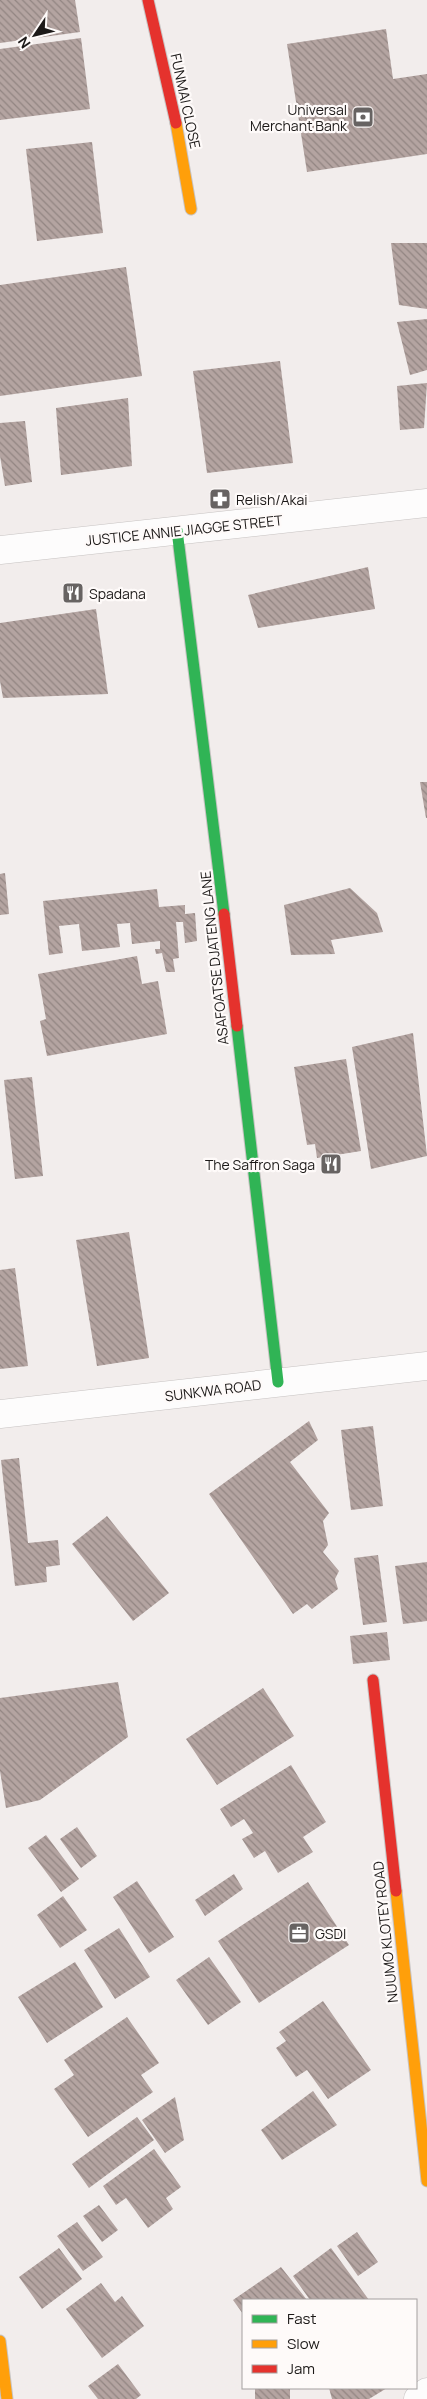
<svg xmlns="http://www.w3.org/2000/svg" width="427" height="2399" font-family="Manrope,sans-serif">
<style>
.building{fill:url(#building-back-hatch)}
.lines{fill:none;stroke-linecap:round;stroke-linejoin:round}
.street-casing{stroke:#c7c3c2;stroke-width:29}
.fast-casing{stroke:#c7c3c2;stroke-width:13}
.slow-casing{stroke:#c7c3c2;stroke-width:13}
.jam-casing{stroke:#c7c3c2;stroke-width:13}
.street{stroke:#fdfcfc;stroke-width:28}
.fast{stroke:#30b455;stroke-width:11}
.slow{stroke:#ff9f0a;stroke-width:11}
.jam{stroke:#e5322d;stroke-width:11}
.labels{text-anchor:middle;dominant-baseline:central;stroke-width:4.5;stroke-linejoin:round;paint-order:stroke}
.street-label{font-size:14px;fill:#1c1918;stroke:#fefaf9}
.poi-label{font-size:14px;fill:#1c1918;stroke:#fefaf9;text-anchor:start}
</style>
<defs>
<pattern id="building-back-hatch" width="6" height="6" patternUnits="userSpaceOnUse" patternTransform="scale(1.25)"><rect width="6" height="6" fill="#b4a4a1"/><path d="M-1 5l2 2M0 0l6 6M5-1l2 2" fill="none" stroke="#928582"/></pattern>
</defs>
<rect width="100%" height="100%" fill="#f2edec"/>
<!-- building -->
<path class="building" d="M0,0h75l5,32 -80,11z
M386,29l7,50 34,-5v80l-120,18 -20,-128z
M81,38l9,71 -90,11v-71z
M92,142l11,91 -66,8 -11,-92z
M391,243h36v66l-28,-4z
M126,267l16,109 -142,20v-111z
M427,319v51l-17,5 -13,-53z
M280,361l13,102 -86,10 -14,-102z
M427,383l-3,45 -24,2 -3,-44z
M128,398l4,68 -71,9 -5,-67z
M25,421l7,61 -27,4 -5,-30v-33z
M368,567l7,42 -117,19 -10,-33z
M96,609l12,85 -105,4 -3,-17v-58z
M420,782h7v36h-1z
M5,873l4,41 -9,1v-41z
M350,888l27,25 6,19 -52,8 4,14 -44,1 -7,-50z
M157,889l2,18 26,-2v9l10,-1 2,28 -12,2 -2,-21h-7l3,36 -6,1 2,13h-9l-4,-19 -6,1 -1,-5h5v-8l-28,3 -2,-21 -13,1 3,23 -38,4 -3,-27 -20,2 4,27 -14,2 -6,-54z
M137,956l5,28 16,-3 9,53 -120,22 -7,-35 6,-2 -8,-45z
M413,1033l14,123 -56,13 -19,-122z
M346,1059l15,92 -44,7 -2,-14 -8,1 -13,-78z
M32,1077l11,99 -28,3 -11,-99z
M129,1232l20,126 -52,8 -21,-126z
M15,1268l13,98 -28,3v-99z
M309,1421l9,19 -28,22 39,51 -6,8 5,24 -5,7 16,19 -4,8 3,10 -26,20 -5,-5 -14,10 -84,-120z
M373,1426l10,80 -32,4 -10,-80z
M19,1458l9,85 30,-3 2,25 -14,2 1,15 -32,4 -14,-126z
M107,1516l62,77 -36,28 -61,-77z
M378,1555l9,67 -24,3 -9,-67z
M427,1562v59l-24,3 -8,-58z
M387,1632l3,28 -37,4 -3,-28z
M118,1682l10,55 -88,63 -34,8 -6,-37v-73z
M263,1688l31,48 -77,49 -31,-46z
M291,1765l35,57 -23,15 10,15 -35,21 -13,-22 -11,7 -12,-19 11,-6 -9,-14 -13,8 -11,-18z
M77,1827l20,29 -16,12 -21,-29z
M46,1835l33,44 -18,13 -33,-44z
M234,1874l9,15 -38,27 -10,-16z
M137,1881l37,56 -25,16 -36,-56z
M308,1882l41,63 -90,58 -41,-62z
M63,1896l24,34 -27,18 -23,-33z
M119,1928l31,49 -35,22 -31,-49z
M209,1957l32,45 -33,23 -32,-45z
M75,1962l28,45 -56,36 -29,-46z
M323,2001l48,69 -43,29 -21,-29 -11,7 -20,-29 10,-7 -7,-9z
M127,2017l32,46 -18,12 12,17 -65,45 -34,-48 20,-14 -10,-15z
M313,2091l24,34 -55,35 -21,-30z
M175,2097l9,43 -19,13 -23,-33z
M137,2117l17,23 -65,48 -17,-24z
M154,2149l27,38 -15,11 7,11 -25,19 -22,-30 -10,7 -13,-19z
M99,2205l19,25 -16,12 -19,-26z
M77,2222l26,35 -20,14 -26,-35z
M357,2232l21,30 -20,14 -21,-30z
M59,2248l23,31 -40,30 -23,-32z
M331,2248l38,52h-59l-17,-24z
M281,2267l26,33h-64v14l-10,-14z
M101,2283l14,19 7,-6 22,30 -42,32 -36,-49z
M118,2364l23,31 -5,4h-38l-10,-13z
M255,2388h35v11h-35z
M329,2388h58l-18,11h-37z"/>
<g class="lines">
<!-- street casing -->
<g class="street-casing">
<path id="street" d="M0,550l427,-47
M0,1414l427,-48
M418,2399l9,-7"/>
</g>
<!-- fast casing -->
<g class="fast-casing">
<path id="fast" d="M177,530l47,384
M237,1026l41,356"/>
</g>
<!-- slow casing -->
<g class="slow-casing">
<path id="slow" d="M176,123l15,86
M396,1891l31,290
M0,2341l7,58"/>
</g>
<!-- jam casing -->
<g class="jam-casing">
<path id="jam" d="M148,0l28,123
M224,914l13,112
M373,1680l23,211"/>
</g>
<!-- street -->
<use href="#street" class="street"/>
<!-- fast -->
<use href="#fast" class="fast"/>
<!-- slow -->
<use href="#slow" class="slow"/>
<!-- jam -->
<use href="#jam" class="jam"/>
</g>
<!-- icons -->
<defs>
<g id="bank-square" transform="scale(1.125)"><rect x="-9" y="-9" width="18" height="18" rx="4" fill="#676362" stroke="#fefaf9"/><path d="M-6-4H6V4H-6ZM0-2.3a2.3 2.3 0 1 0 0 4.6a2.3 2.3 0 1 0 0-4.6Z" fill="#fff"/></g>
<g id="pharmacy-square" transform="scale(1.125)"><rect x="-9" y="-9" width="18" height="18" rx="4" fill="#676362" stroke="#fefaf9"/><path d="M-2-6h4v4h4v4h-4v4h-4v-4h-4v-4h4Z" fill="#fff"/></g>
<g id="restaurant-square" transform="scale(1.125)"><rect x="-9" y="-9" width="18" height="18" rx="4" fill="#676362" stroke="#fefaf9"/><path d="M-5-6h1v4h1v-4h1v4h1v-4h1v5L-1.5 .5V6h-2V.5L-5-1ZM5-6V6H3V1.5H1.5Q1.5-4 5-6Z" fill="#fff"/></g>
<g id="office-square" transform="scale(1.125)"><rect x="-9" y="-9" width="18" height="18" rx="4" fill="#676362" stroke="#fefaf9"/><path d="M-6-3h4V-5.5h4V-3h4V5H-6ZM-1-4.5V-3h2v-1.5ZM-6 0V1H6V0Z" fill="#fff"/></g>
</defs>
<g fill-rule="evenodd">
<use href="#bank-square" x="363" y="117"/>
<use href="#pharmacy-square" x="220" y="499"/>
<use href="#restaurant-square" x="73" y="593"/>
<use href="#restaurant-square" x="331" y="1164"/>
<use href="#office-square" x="299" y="1933"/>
</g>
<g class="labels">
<!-- street labels -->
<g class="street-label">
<text transform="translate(186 101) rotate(78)">FUNMAI CLOSE</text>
<text transform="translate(184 530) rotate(-6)">JUSTICE ANNIE JIAGGE STREET</text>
<text transform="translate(214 958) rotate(-96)">ASAFOATSE DJATENG LANE</text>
<text transform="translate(213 1390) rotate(-7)">SUNKWA ROAD</text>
<text transform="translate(385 1932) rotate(-96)">NUUMO KLOTEY ROAD</text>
</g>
<!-- poi labels -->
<g class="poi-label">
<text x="347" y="109" text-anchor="end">Universal<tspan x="347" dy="16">Merchant Bank</tspan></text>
<text x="236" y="499">Relish/Akai</text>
<text x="89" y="593">Spadana</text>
<text x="315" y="1164" text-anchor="end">The Saffron Saga</text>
<text x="315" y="1933">GSDI</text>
</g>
</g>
<!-- legend -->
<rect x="242" y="2299" width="175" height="90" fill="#fefaf9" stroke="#a4a09f"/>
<rect x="252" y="2315" width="25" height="8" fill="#30b455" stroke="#a4a09f"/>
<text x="287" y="2324" font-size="15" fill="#1c1918">Fast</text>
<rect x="252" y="2340" width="25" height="8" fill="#ff9f0a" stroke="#a4a09f"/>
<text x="287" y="2349" font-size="15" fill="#1c1918">Slow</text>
<rect x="252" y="2365" width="25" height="8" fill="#e5322d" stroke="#a4a09f"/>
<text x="287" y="2374" font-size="15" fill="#1c1918">Jam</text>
<!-- north arrow -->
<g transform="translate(35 35) rotate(235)" stroke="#fefaf9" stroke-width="4" paint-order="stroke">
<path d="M0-4L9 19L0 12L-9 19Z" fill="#1c1918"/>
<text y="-8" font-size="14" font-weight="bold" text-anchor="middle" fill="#1c1918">N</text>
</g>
</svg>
